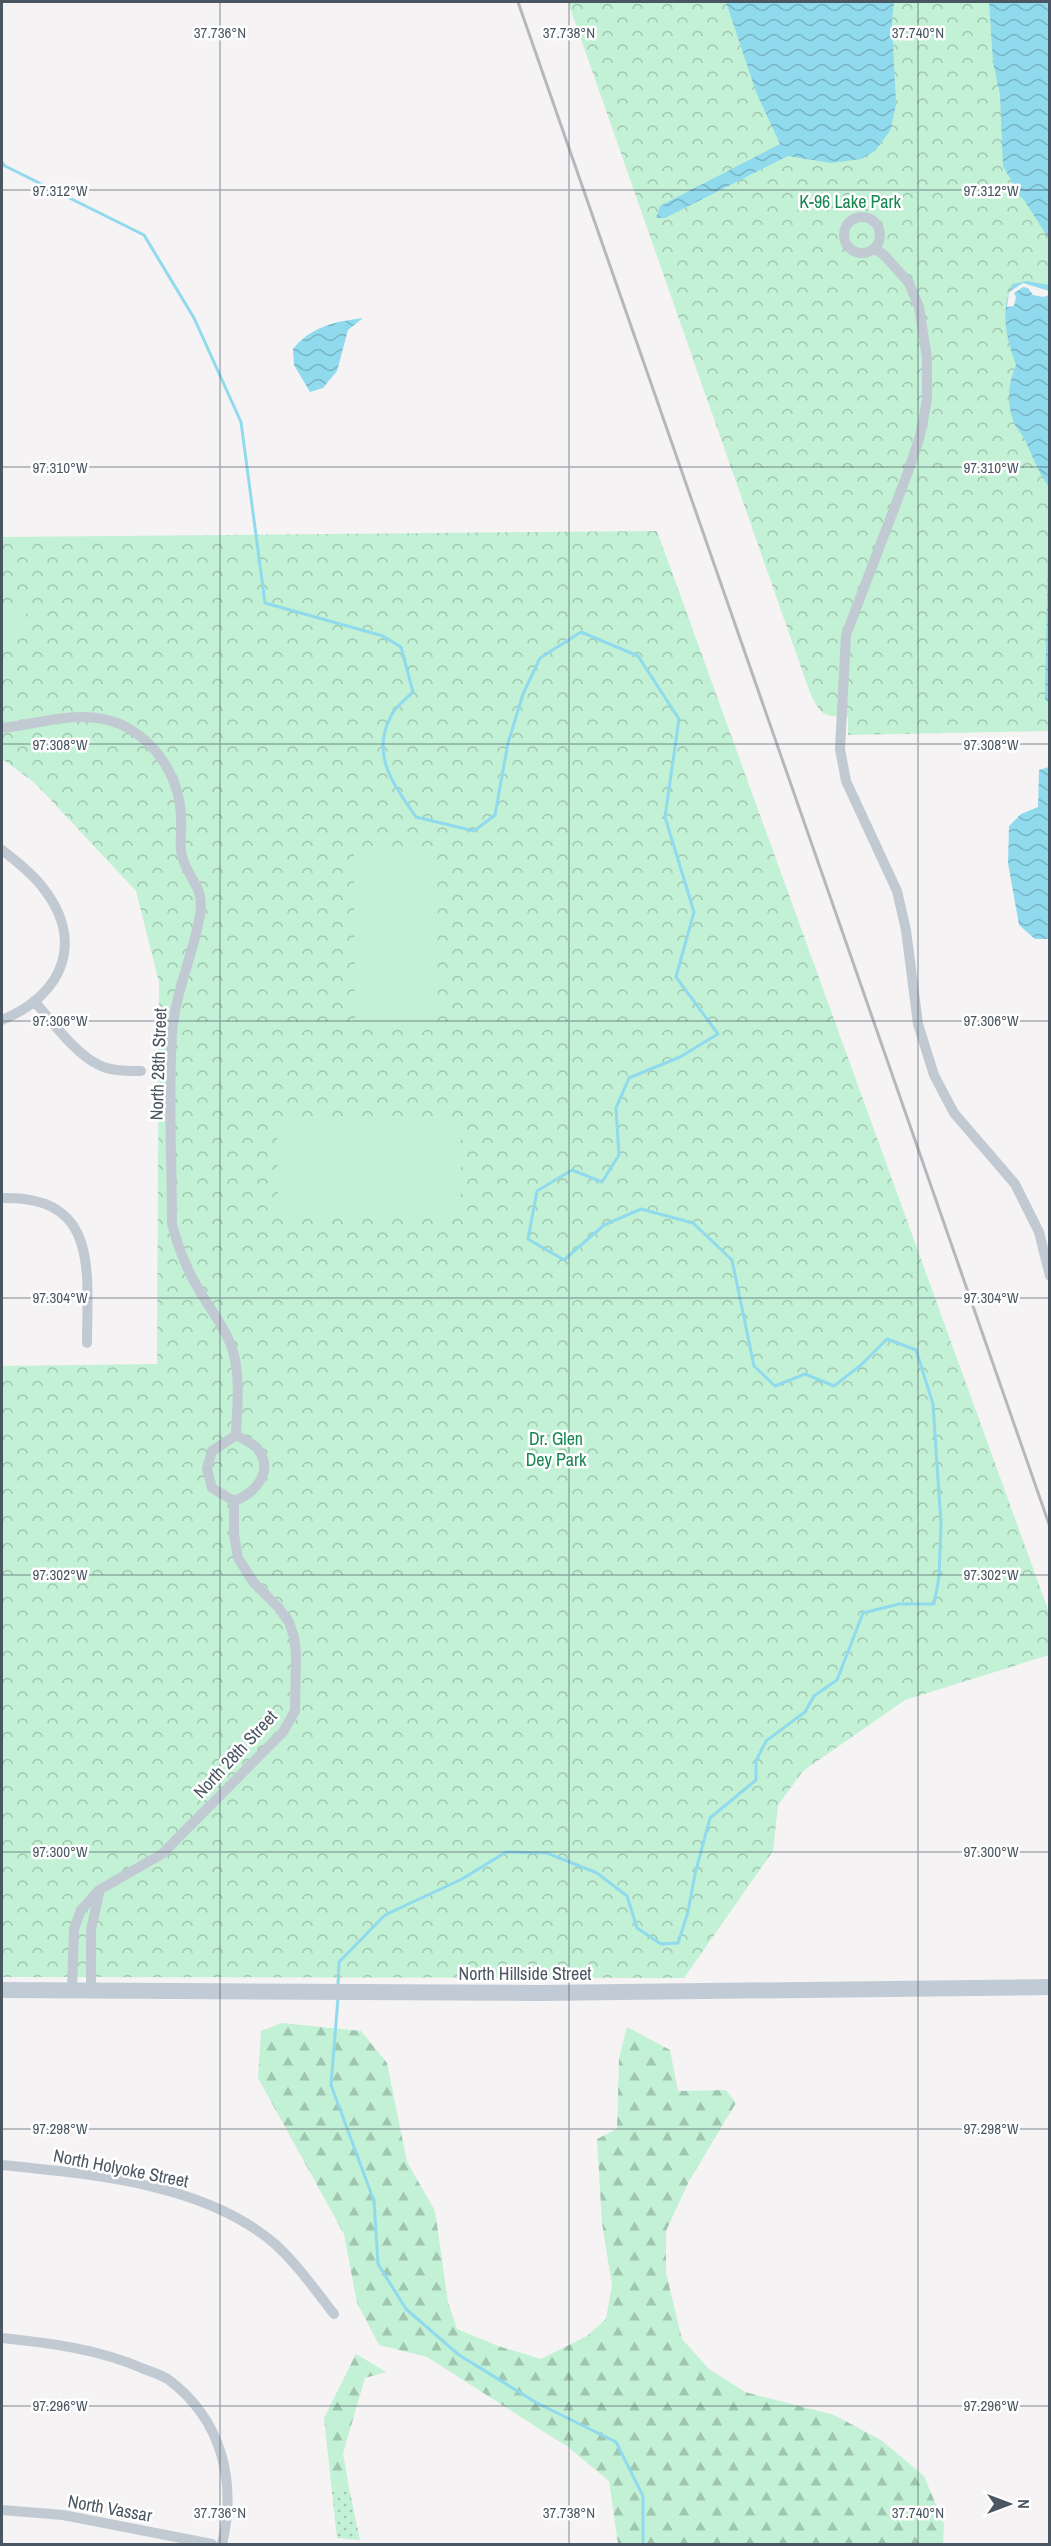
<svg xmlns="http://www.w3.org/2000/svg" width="1051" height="2546" font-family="'Archivo Narrow',sans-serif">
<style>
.grass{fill:url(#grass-dots)}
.forest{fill:url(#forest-firs)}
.park{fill:url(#park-crowns)}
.pitch{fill:#c3f1d5}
.water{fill:url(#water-waves)}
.pier{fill:#f5f3f3}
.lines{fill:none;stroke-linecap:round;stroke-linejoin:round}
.stream{stroke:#90daee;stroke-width:3}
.street{stroke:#c1cad2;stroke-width:10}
.secondary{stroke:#c1cbd6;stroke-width:16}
.rail{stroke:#b5b8bd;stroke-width:3}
.ticks{fill:none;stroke:#4a5661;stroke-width:1.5;stroke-opacity:0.45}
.labels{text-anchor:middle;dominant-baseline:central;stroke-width:5;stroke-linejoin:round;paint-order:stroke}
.park-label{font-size:18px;fill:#17864f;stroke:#fff}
.street-label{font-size:18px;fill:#4a5661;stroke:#fff}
.ticks-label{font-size:15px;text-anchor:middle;fill:#4a5661;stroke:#fff;stroke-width:5;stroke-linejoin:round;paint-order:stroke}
</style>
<defs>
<pattern id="grass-dots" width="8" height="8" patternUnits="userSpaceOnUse" patternTransform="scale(1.5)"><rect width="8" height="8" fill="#c3f1d5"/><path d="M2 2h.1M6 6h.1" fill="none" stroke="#a0c6b0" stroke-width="1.8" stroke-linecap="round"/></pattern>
<pattern id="forest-firs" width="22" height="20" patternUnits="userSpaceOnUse" patternTransform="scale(1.5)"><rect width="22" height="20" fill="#c3f1d5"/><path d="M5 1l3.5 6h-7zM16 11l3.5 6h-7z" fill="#a0c6b0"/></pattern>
<pattern id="park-crowns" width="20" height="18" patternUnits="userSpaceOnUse" patternTransform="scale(1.5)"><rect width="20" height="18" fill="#c3f1d5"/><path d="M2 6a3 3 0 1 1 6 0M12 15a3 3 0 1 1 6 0" fill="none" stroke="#a0c6b0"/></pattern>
<pattern id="water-waves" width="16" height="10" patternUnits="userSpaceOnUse" patternTransform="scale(1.5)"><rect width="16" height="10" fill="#90daee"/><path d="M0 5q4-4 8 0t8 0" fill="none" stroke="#78b4c4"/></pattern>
</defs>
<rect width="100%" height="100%" fill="#f5f3f3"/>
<!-- grass -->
<path class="grass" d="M349,2488l11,52 -23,-2 -5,-46z"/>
<!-- forest -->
<path class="forest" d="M282,2023l79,8 26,32 20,99 28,49 13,91 9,27 41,17 43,13 46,-23 19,-17 6,-34 -10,-62 -5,-84 20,-10 2,-70 8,-32 43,23 8,41 48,-1 10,13 -47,78 -23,50v42l16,66 27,30 36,23 89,23 47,25 43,36 20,48 -1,20h-325l-9,-63 -41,-34 -141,-90 -48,-12 -22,-42 -13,-69 -86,-156 3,-47z
M356,2354l30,18 -21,6 -22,75 6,35 -17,4 -8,-74z"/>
<!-- park -->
<path class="park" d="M568,2h481v729l-201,4v-18c-25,0 -27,-2 -38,-24z
M657,531l393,1084 -1,40 -144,45 -102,71 -25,34 -5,46 -89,127 -682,-1v-611l155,-2 2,-382 -23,-91 -101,-108 -33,-24v-222z"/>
<!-- pitch -->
<path class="pitch" d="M2,609h24v28h-24z
M354,850h83l1,172 -83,1z
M461,1119v92l-183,2 -1,-92z"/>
<!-- water -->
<path class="water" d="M726,2h168l-2,19 4,84 -6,26 -15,20 -14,8 -30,4 -43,-7 -123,62h-9l4,-12 120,-62 -24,-52z
M989,2h60v237l-25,-39 -10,-9 -3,-11 -8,-14 -3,-71 -7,-33z
M1026,281l23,4v202c-11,-15 -16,-30 -24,-47 -3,-7 -10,-12 -12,-20 -7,-18 -4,-39 3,-55 -10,-27 -16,-54 -4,-81z
M363,318l-15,12 -11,41 -14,17 -13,4 -16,-27 -1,-16c19,-23 41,-27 70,-31z
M1049,497l1,206h-1l-4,-4z
M1049,767v172h-14l-16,-14 -11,-62 1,-37 12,-12 17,-7 1,-37z"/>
<!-- pier -->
<path class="pier" d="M1023,283l26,8v4l-6,2 -10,-2 -5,-7 -5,-1 -9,6 2,4 -2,9 -7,1 2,-15z"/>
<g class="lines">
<!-- stream -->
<path class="stream" d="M2,162l3,4 139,69 50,83 47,104 24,181 118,33 18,11 12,45c-7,7 -18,15 -22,24 -21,39 3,69 25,101l58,14 21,-16 13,-72 15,-49 17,-36 41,-26 57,24 41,63 -14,98 29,95 -18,65 42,57 -38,23 -51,21 -13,30 3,47 -17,27 -30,-12 -35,21 -9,48 36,21 40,-35 37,-16 52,14 39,37 22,106 21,20 30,-12 29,12 27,-21 26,-26 29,11 17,54 8,120 -2,53 -5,27h-35l-36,9 -26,67 -23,16 -9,16 -39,29 -10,20v19l-46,38 -15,56 -7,38 -10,31 -17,1 -24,-16 -10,-32 -30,-23 -50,-20 -41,-1 -44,27 -77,36 -46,47 -1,24
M338,1998l-7,87 43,116 4,63 28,45 53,46 78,48 79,39 27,54v48"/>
<!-- street -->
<path class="street" d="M844 235a18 18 0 1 1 36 0a18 18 0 1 1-36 0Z
M875,248l10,8 24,27 10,24 8,51v42l-7,36 -12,36 -62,163 -6,114 6,32 51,110 9,39 12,94 16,51 20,38 61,71 24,48 11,44
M2,728c39,-4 82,-21 120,-3 36,17 59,56 59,95 1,12 -2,24 1,36 6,24 23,30 18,59 -7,40 -25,78 -28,119 -4,63 0,127 0,190 6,23 14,44 26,64 11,20 26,37 34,60 9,27 5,59 4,87
M2,850c13,10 27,21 38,34 46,55 25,110 -38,136
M34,1001c17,19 42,54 65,64 12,6 28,6 42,6
M2,1198c98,-3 85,74 85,145
M236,1435c7,4 16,8 21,13 18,23 -1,45 -23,53l-22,-13 -5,-19 5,-18z
M72,1991l2,-62 7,-19 18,-20 63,-36 121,-122 12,-21 1,-58 -2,-16 -5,-15 -11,-15 -24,-24 -16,-25 -4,-24v-33
M91,1991v-61l8,-37
M2,2165c88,9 203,18 273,79 23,21 40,46 59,70
M2,2338c48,5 97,11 142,31 8,3 18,6 25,11 53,40 68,102 53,164
M2,2510l61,5 149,29"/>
<!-- secondary -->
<path class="secondary" d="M2,1990l537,3 511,-6"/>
<!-- rail -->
<path class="rail" d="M518,2l532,1525"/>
</g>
<!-- ticks -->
<path class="ticks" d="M220,2v2542M569,2v2542M918,2v2542M2,190h1048M2,467h1048M2,744h1048M2,1021h1048M2,1298h1048M2,1575h1048M2,1852h1048M2,2129h1048M2,2406h1048"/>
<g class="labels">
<!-- park labels -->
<g class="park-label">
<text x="850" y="201">K-96 Lake Park</text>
<text x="556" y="1438">Dr. Glen<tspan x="556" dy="21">Dey Park</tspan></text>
</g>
<!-- street labels -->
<g class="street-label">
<text transform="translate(158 1064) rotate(-88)">North 28th Street</text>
<text transform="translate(235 1754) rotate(-47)">North 28th Street</text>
<text x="525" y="1973">North Hillside Street</text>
<text transform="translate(121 2168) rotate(11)">North Holyoke Street</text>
<text transform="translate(110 2508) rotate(10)">North Vassar</text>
</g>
</g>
<g class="ticks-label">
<text x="220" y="38">37.736°N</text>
<text x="569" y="38">37.738°N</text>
<text x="918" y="38">37.740°N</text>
<text x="991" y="196">97.312°W</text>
<text x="60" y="196">97.312°W</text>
<text x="991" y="473">97.310°W</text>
<text x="60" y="473">97.310°W</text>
<text x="60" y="750">97.308°W</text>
<text x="991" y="750">97.308°W</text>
<text x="60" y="1026">97.306°W</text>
<text x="991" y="1026">97.306°W</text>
<text x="991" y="1303">97.304°W</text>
<text x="60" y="1303">97.304°W</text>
<text x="991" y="1580">97.302°W</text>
<text x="60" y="1580">97.302°W</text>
<text x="991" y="1857">97.300°W</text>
<text x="60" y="1857">97.300°W</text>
<text x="60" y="2134">97.298°W</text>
<text x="991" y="2134">97.298°W</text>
<text x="60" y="2411">97.296°W</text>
<text x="991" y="2411">97.296°W</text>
<text x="220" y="2518">37.736°N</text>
<text x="569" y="2518">37.738°N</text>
<text x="918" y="2518">37.740°N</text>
</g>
<!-- border -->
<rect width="1051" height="2546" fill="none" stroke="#4a5661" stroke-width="6"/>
<!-- north arrow -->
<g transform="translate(1009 2504) rotate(90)" stroke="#ffffff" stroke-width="4.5" paint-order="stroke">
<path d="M0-4.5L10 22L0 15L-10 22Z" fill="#4a5661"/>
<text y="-9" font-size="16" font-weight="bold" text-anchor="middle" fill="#4a5661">N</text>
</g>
</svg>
